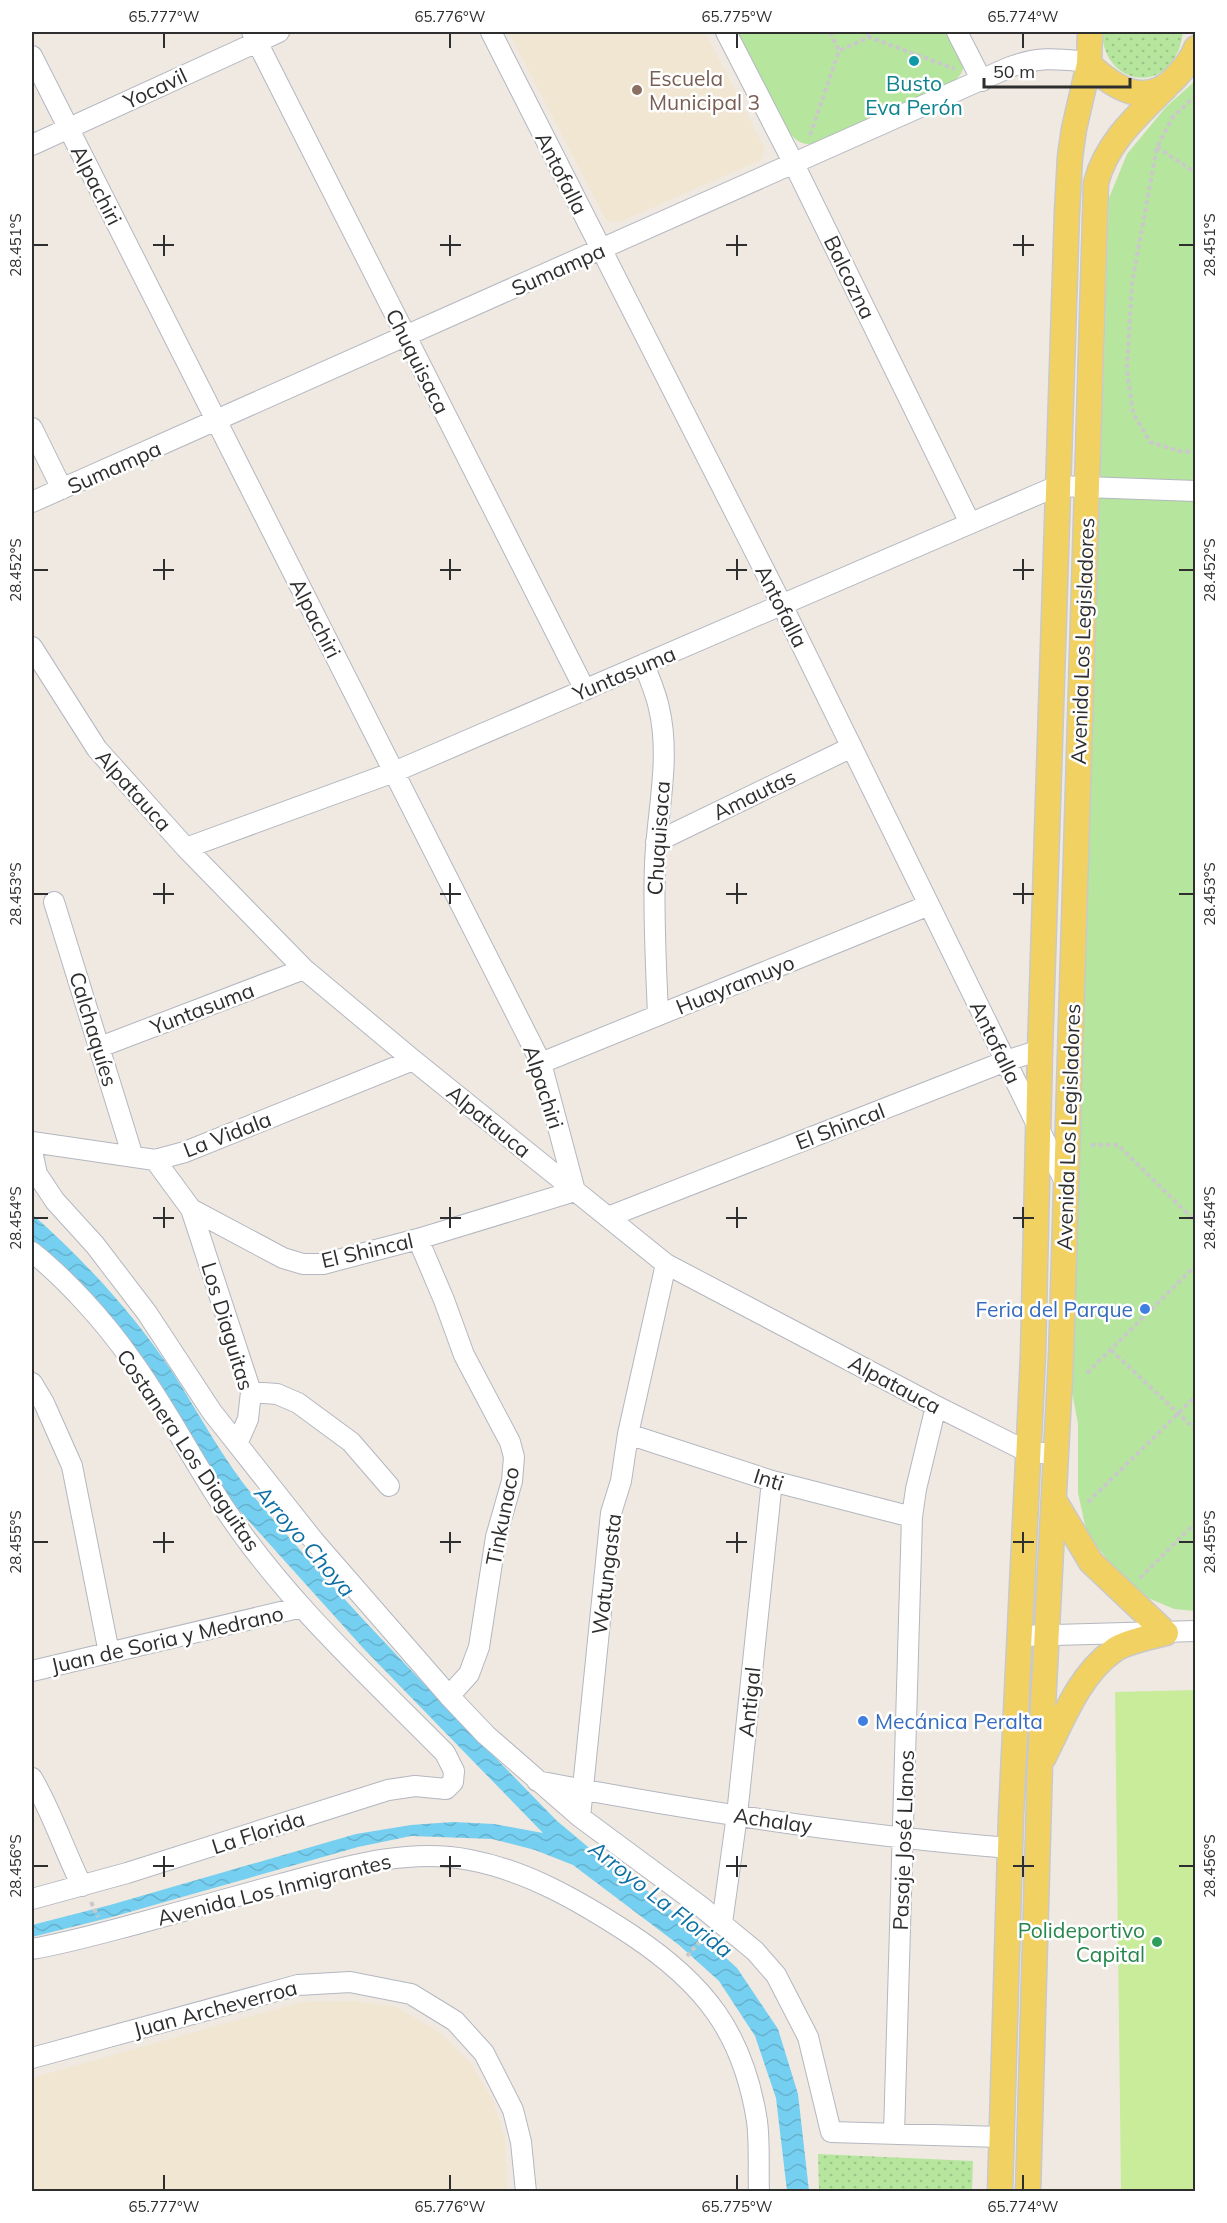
<svg xmlns="http://www.w3.org/2000/svg" width="1227" height="2223" font-family="Mulish,sans-serif">
<style>
.education{fill:#f0e6d1}
.grass{fill:url(#grass-dots)}
.park{fill:#b6e59e}
.pitch{fill:#c9ec9a}
.water{fill:url(#water-waves)}
.lines{fill:none;stroke-linecap:round;stroke-linejoin:round}
.minor-casing{stroke:#b4b7c1;stroke-width:22}
.major-casing{stroke:#c9c9c9;stroke-width:27}
.path{stroke:#c9c9c9;stroke-width:4;stroke-dasharray:4.5 3;stroke-linecap:butt}
.minor{stroke:#fff;stroke-width:20}
.major{stroke:#f2d163;stroke-width:24}
.ticks{fill:none;stroke:#2e2e2e;stroke-width:2}
.culture-dot{fill:#0f9aa8;stroke:#fff;stroke-width:2}
.education-dot{fill:#8d6e63;stroke:#fff;stroke-width:2}
.shop-dot{fill:#3f7fe0;stroke:#fff;stroke-width:2}
.leisure-dot{fill:#2e9e5b;stroke:#fff;stroke-width:2}
.labels{text-anchor:middle;dominant-baseline:central;stroke-width:5;stroke-linejoin:round;paint-order:stroke}
.education-label{font-size:21px;fill:#785e54;stroke:#fff;text-anchor:start}
.culture-label{font-size:21px;fill:#0d838f;stroke:#fff}
.street-label{font-size:21px;fill:#2e2e2e;stroke:#fff}
.shop-label{font-size:21px;fill:#366cbe;stroke:#fff;text-anchor:end}
.leisure-label{font-size:21px;fill:#27864d;stroke:#fff;text-anchor:end}
.water-label{font-size:22px;font-style:italic;fill:#0d6fa3;stroke:#fff}
.neatline{fill:none;stroke:#2e2e2e;stroke-width:2}
.ticks-label{font-size:15px;text-anchor:middle;fill:#2e2e2e}
</style>
<defs>
<pattern id="grass-dots" width="8" height="8" patternUnits="userSpaceOnUse" patternTransform="scale(1.5)"><rect width="8" height="8" fill="#b6e59e"/><path d="M2 2h.1M6 6h.1" fill="none" stroke="#9dc588" stroke-width="1.8" stroke-linecap="round"/></pattern>
<pattern id="water-waves" width="16" height="10" patternUnits="userSpaceOnUse" patternTransform="scale(1.5)"><rect width="16" height="10" fill="#75cff0"/><path d="M0 5q4-4 8 0t8 0" fill="none" stroke="#66b2ce"/></pattern>
</defs>
<rect width="100%" height="100%" fill="#efe9e1"/>
<!-- education -->
<path class="education" d="M509,32h196l60,117 -4,11 -142,62 -13,-2z
M354,2001l42,6 43,25 32,32 22,37 12,36 2,54h-475v-113l269,-76z"/>
<!-- grass -->
<path class="grass" d="M1102,32h81c-8,65 -79,57 -81,0z
M818,2154l155,7 -1,30h-153z"/>
<!-- park -->
<path class="park" d="M738,32h212c9,18 24,34 3,50l-133,61c-14,2 -19,2 -29,-8z
M1195,81v1530l-21,-2 -33,-14 -27,-27 -27,-34 -9,-41v-69l-6,-32 37,-1194 18,-44 39,-47z"/>
<!-- pitch -->
<path class="pitch" d="M1195,1690v501h-74l-6,-499z"/>
<!-- water -->
<path class="water" d="M32,1214c53,47 102,100 141,159 27,42 50,87 82,125 95,112 199,217 301,322l32,27 42,30 61,49 46,42 41,61 20,65 11,97h-22l-11,-93 -21,-62 -36,-55 -40,-36 -106,-80 -38,-15 -43,-11 -81,-3 -53,11 -246,70 -80,20v-12l78,-20 246,-71 55,-9 42,-3 41,2 49,9 -179,-184 -126,-140 -180,-246 -26,-24z"/>
<g class="lines">
<!-- minor casing -->
<g class="minor-casing">
<path id="minor" d="M252,32l333,658
M491,32l291,573 284,579
M726,32l68,132 176,359
M957,32l25,49
M32,56l509,1007 34,128 -157,48 -95,25h-20l-20,-6 -92,-49 -36,-49
M32,145l247,-113
M32,428l30,61
M32,502l978,-435c30,-11 48,-8 79,-5
M32,647l65,102 89,99 118,121 109,91 253,204 270,142 92,46 28,2
M644,664c5,14 12,29 15,44 12,51 -2,104 -4,156 -2,50 1,101 3,151
M656,842l196,-95
M186,848l208,-76 663,-286 139,5
M54,902l79,255
M100,1047l204,-78
M541,1063l388,-158
M32,1142l123,18 30,-8 228,-92
M32,1151l5,23 18,27 40,44 52,68 65,99 102,129 135,155 37,39 94,82 119,88 56,46 21,24 32,62 23,95 170,5
M191,1209l60,183 -3,27 -11,25
M608,1217l398,-156 34,-11
M418,1239l26,61 20,55 46,87 4,15 -2,24 -16,56 -17,110 -10,27 -20,22
M32,1252c34,27 73,70 98,106 37,50 64,106 99,157 60,89 141,162 216,238l9,18 -1,11 -7,7 -31,-3 -27,4 -261,83 -95,26
M32,1383l12,20 28,63 37,187
M251,1392l26,2 21,9 53,39 38,44
M628,1434l144,47 140,36
M1019,1636l177,-5
M32,1671l270,-64
M32,1778c20,34 32,72 50,108
M537,1781c156,30 314,54 473,67
M580,1817l31,-304 10,-32 7,-47 38,-170
M722,1923l15,-108 35,-334
M32,1949c35,-6 70,-16 104,-25 48,-13 97,-27 145,-40 60,-16 126,-37 189,-24 58,11 111,42 160,74 74,49 113,98 127,187 3,23 1,48 2,71
M32,2058l266,-73 52,-3 61,12 44,27 29,32 29,57 8,32 5,50
M894,2134l18,-617 4,-28 20,-83"/>
</g>
<!-- major casing -->
<g class="major-casing">
<path id="major" d="M1089,64c25,24 57,44 86,14 9,-10 16,-17 21,-30
M1044,1757c18,-36 35,-82 69,-106 11,-9 39,-14 53,-18l-75,-71 -37,-62
M1000,2192l11,-376 22,-460 7,-306 27,-838 3,-55 4,-28 15,-65 1,-32
M1028,2192l12,-428 21,-407 35,-1174c10,-40 41,-67 70,-96"/>
</g>
<!-- path -->
<path class="path" d="M830,32l9,19 30,-14 86,32
M867,32l2,5
M1196,95l-23,22 -16,30 -25,136 -5,87 6,43 17,29 29,9 17,1
M810,135l29,-84
M1157,147l39,26
M1091,1145h27l78,77
M1111,1350l85,80
M1087,1373l109,-108
M1088,1502l108,-106
M1140,1578l56,-56
M91,1902l7,15
M687,1956l19,-21"/>
<!-- minor -->
<use href="#minor" class="minor"/>
<!-- major -->
<use href="#major" class="major"/>
</g>
<!-- ticks -->
<path class="ticks" d="M164,33v15M450,33v15M737,33v15M1023,33v15M164,235v21M450,235v21M737,235v21M1023,235v21M33,245h15M153,245h21M440,245h21M726,245h21M1013,245h21M1179,245h15M164,559v21M450,559v21M737,559v21M1023,559v21M33,570h15M153,570h21M440,570h21M726,570h21M1013,570h21M1179,570h15M164,883v21M450,883v21M737,883v21M1023,883v21M33,894h15M153,894h21M440,894h21M726,894h21M1013,894h21M1179,894h15M164,1207v21M450,1207v21M737,1207v21M1023,1207v21M33,1218h15M153,1218h21M440,1218h21M726,1218h21M1013,1218h21M1179,1218h15M164,1532v21M450,1532v21M737,1532v21M1023,1532v21M33,1542h15M153,1542h21M440,1542h21M726,1542h21M1013,1542h21M1179,1542h15M164,1856v21M450,1856v21M737,1856v21M1023,1856v21M33,1866h15M153,1866h21M440,1866h21M726,1866h21M1013,1866h21M1179,1866h15M164,2175v15M450,2175v15M737,2175v15M1023,2175v15"/>
<!-- markers -->
<circle class="culture-dot" cx="914" cy="61" r="6"/>
<circle class="education-dot" cx="637" cy="90" r="6"/>
<g class="shop-dot">
<circle cx="1145" cy="1309" r="6"/>
<circle cx="863" cy="1721" r="6"/>
</g>
<circle class="leisure-dot" cx="1157" cy="1942" r="6"/>
<g class="labels">
<!-- education labels -->
<g class="education-label">
<text x="649" y="78">Escuela<tspan x="649" dy="24">Municipal 3</tspan></text>
</g>
<!-- culture labels -->
<g class="culture-label">
<text x="914" y="83">Busto<tspan x="914" dy="24">Eva Perón</tspan></text>
</g>
<!-- street labels -->
<g class="street-label">
<text transform="translate(155 88) rotate(-25)">Yocavil</text>
<text transform="translate(562 173) rotate(63)">Antofalla</text>
<text transform="translate(97 185) rotate(63)">Alpachiri</text>
<text transform="translate(558 269) rotate(-24)">Sumampa</text>
<text transform="translate(850 277) rotate(64)">Balcozna</text>
<text transform="translate(418 361) rotate(63)">Chuquisaca</text>
<text transform="translate(114 467) rotate(-24)">Sumampa</text>
<text transform="translate(782 606) rotate(63)">Antofalla</text>
<text transform="translate(316 618) rotate(63)">Alpachiri</text>
<text transform="translate(1082 641) rotate(-88)">Avenida Los Legisladores</text>
<text transform="translate(624 673) rotate(-23)">Yuntasuma</text>
<text transform="translate(134 790) rotate(48)">Alpatauca</text>
<text transform="translate(754 794) rotate(-26)">Amautas</text>
<text transform="translate(658 838) rotate(-86)">Chuquisaca</text>
<text transform="translate(735 984) rotate(-22)">Huayramuyo</text>
<text transform="translate(202 1008) rotate(-21)">Yuntasuma</text>
<text transform="translate(94 1029) rotate(73)">Calchaquíes</text>
<text transform="translate(996 1042) rotate(64)">Antofalla</text>
<text transform="translate(544 1087) rotate(72)">Alpachiri</text>
<text transform="translate(489 1121) rotate(39)">Alpatauca</text>
<text transform="translate(840 1126) rotate(-21)">El Shincal</text>
<text transform="translate(1068 1127) rotate(-88)">Avenida Los Legisladores</text>
<text transform="translate(227 1134) rotate(-21)">La Vidala</text>
<text transform="translate(367 1250) rotate(-13)">El Shincal</text>
<text transform="translate(228 1326) rotate(73)">Los Diaguitas</text>
<text transform="translate(895 1384) rotate(28)">Alpatauca</text>
<text transform="translate(189 1450) rotate(56)">Costanera Los Diaguitas</text>
<text transform="translate(769 1479) rotate(17)">Inti</text>
<text transform="translate(502 1516) rotate(-79)">Tinkunaco</text>
<text transform="translate(606 1574) rotate(-83)">Watungasta</text>
<text transform="translate(167 1639) rotate(-13)">Juan de Soria y Medrano</text>
<text transform="translate(749 1702) rotate(-84)">Antigal</text>
<text transform="translate(773 1820) rotate(8)">Achalay</text>
<text transform="translate(258 1832) rotate(-18)">La Florida</text>
<text transform="translate(903 1840) rotate(-88)">Pasaje José Llanos</text>
<text transform="translate(274 1889) rotate(-14)">Avenida Los Inmigrantes</text>
<text transform="translate(215 2008) rotate(-15)">Juan Archeverroa</text>
</g>
<!-- shop labels -->
<g class="shop-label">
<text x="1133" y="1309">Feria del Parque</text>
<text x="875" y="1721" text-anchor="start">Mecánica Peralta</text>
</g>
<!-- leisure labels -->
<g class="leisure-label">
<text x="1145" y="1930">Polideportivo<tspan x="1145" dy="24">Capital</tspan></text>
</g>
<!-- water labels -->
<g class="water-label">
<text transform="translate(305 1541) rotate(49)">Arroyo Choya</text>
<text transform="translate(661 1899) rotate(38)">Arroyo La Florida</text>
</g>
</g>
<!-- border -->
<rect width="1227" height="2223" fill="none" stroke="#ffffff" stroke-width="66"/>
<!-- scale -->
<path d="M984 78v9h146v-9" fill="none" stroke="#2e2e2e" stroke-width="3"/>
<text x="993" y="78" font-size="18" fill="#2e2e2e" stroke="#ffffff" stroke-width="4.5" paint-order="stroke">50 m</text>
<rect x="33" y="33" width="1161" height="2157" class="neatline"/>
<g class="ticks-label">
<text x="164" y="22">65.777°W</text>
<text x="450" y="22">65.776°W</text>
<text x="737" y="22">65.775°W</text>
<text x="1023" y="22">65.774°W</text>
<text transform="translate(16 245) rotate(-90)" y="5">28.451°S</text>
<text transform="translate(1210 245) rotate(-90)" y="5">28.451°S</text>
<text transform="translate(16 570) rotate(-90)" y="5">28.452°S</text>
<text transform="translate(1210 570) rotate(-90)" y="5">28.452°S</text>
<text transform="translate(16 894) rotate(-90)" y="5">28.453°S</text>
<text transform="translate(1210 894) rotate(-90)" y="5">28.453°S</text>
<text transform="translate(16 1218) rotate(-90)" y="5">28.454°S</text>
<text transform="translate(1210 1218) rotate(-90)" y="5">28.454°S</text>
<text transform="translate(16 1542) rotate(-90)" y="5">28.455°S</text>
<text transform="translate(1210 1542) rotate(-90)" y="5">28.455°S</text>
<text transform="translate(16 1866) rotate(-90)" y="5">28.456°S</text>
<text transform="translate(1210 1866) rotate(-90)" y="5">28.456°S</text>
<text x="164" y="2212">65.777°W</text>
<text x="450" y="2212">65.776°W</text>
<text x="737" y="2212">65.775°W</text>
<text x="1023" y="2212">65.774°W</text>
</g>
</svg>
